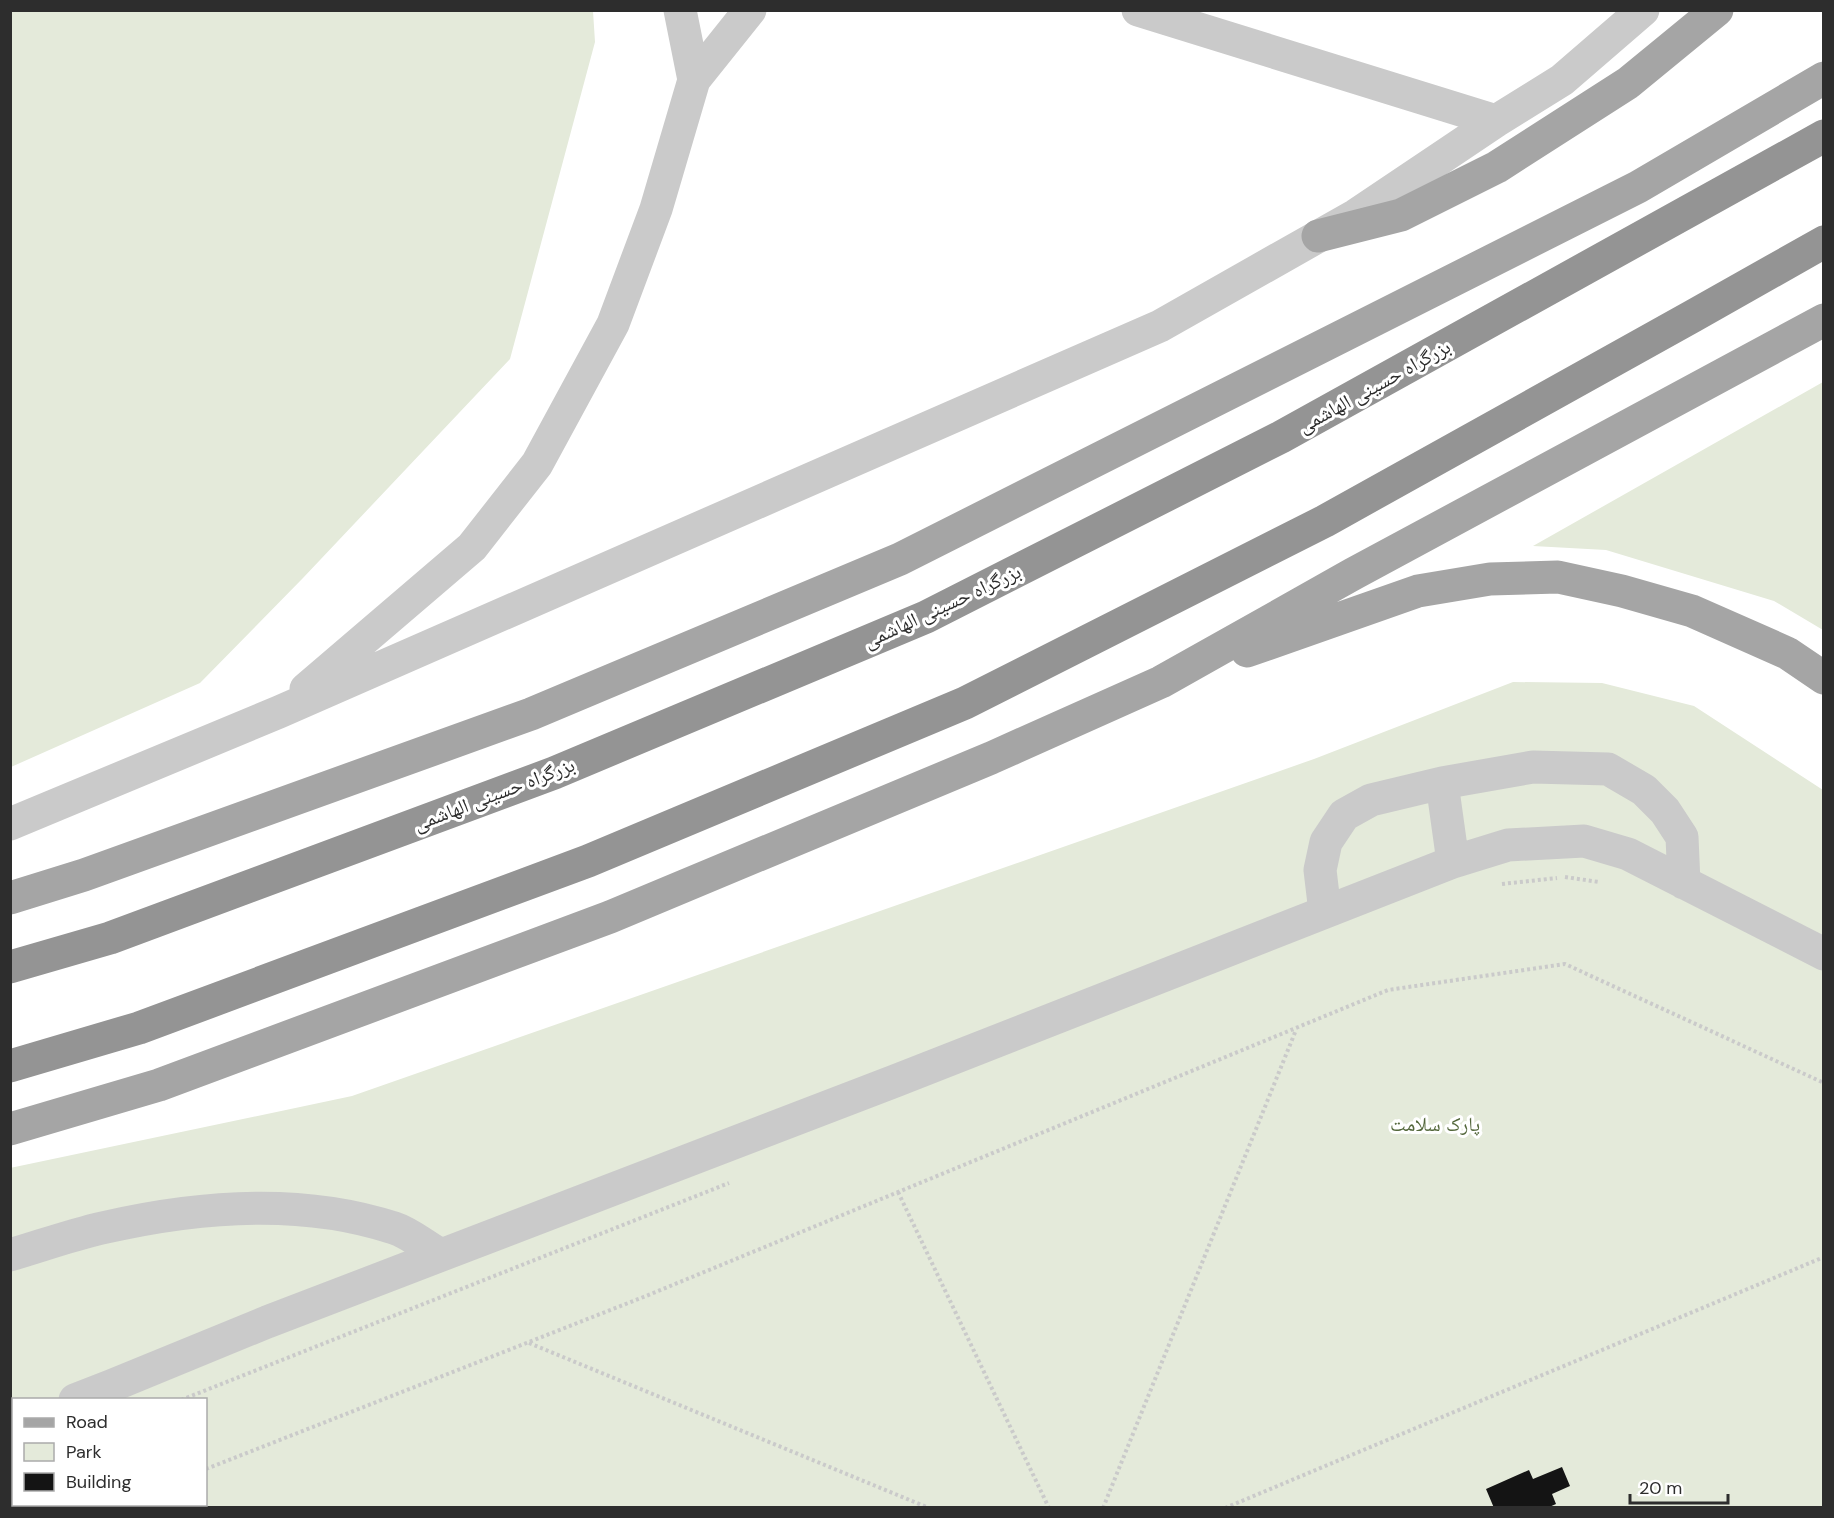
<svg xmlns="http://www.w3.org/2000/svg" width="1834" height="1518" font-family="'DM Sans','Noto Naskh Arabic',sans-serif">
<style>
.green{fill:#e4eada;fill-rule:evenodd}
.building{fill:#141414}
.lines{fill:none;stroke-linecap:round;stroke-linejoin:round}
.path{stroke:#cacaca;stroke-width:4;stroke-dasharray:3 3;stroke-linecap:butt}
.minor{stroke:#cacaca;stroke-width:33}
.major{stroke:#a5a5a5;stroke-width:33}
.highway{stroke:#949494;stroke-width:33}
.labels{text-anchor:middle;dominant-baseline:central;stroke-width:6;stroke-linejoin:round;paint-order:stroke}
.street-label{font-size:20px;fill:#2d2d2d;stroke:#fff}
.park-label{font-size:20px;fill:#53673b;stroke:#fff}
</style>
<rect width="100%" height="100%" fill="#fff"/>
<!-- green -->
<path class="green" d="M10,11h583l2,31 -85,317 -207,219 -103,105 -189,84z
M1823,382v248l-49,-29 -168,-51 -73,-4z
M1513,682l89,1 92,23 129,84v717h-1812l-1,-339 342,-72 962,-337zM14,1400h192v104h-192z"/>
<!-- building -->
<path class="building" d="M1562,1467l8,19 -18,8 4,10 -9,4h-53l-8,-19 43,-19 4,9z"/>
<g class="lines">
<!-- path -->
<path class="path" d="M1565,877l34,5
M1502,884l55,-6
M898,1192l151,316
M529,1343l400,165
M181,1400l548,-217
M10,1453h4
M206,1469l440,-173 742,-306 177,-26 259,119
M78,1508l13,-4
M1103,1508l193,-478
M1225,1508l599,-251"/>
<!-- minor -->
<path class="minor" d="M680,10l14,70
M1138,10l358,111
M306,689l166,-142 65,-83 76,-140 43,-115 38,-129 56,-70
M1442,783l11,79
M10,824l269,-112 881,-386 196,-111 140,-94 66,-41 81,-70
M1325,912l-5,-42 6,-28 18,-27 27,-15 71,-17 91,-16 75,2 36,21 21,21 17,26 2,46
M10,1255c31,-9 61,-20 92,-27 95,-22 198,-31 292,0 16,5 32,19 47,27
M75,1400l36,-14 156,-64 628,-241 558,-219 55,-17 76,-4 44,13 196,100
M10,1415h4"/>
<!-- major -->
<path class="major" d="M1318,236l83,-21 96,-48 131,-84 89,-73
M1247,651l171,-60 72,-12 68,-2 64,14 70,20 95,42 37,25
M10,898l74,-23 447,-161 369,-155 738,-372 186,-109
M10,1129l149,-44 451,-168 381,-159 170,-76 192,-108 471,-254"/>
<!-- highway -->
<path class="highway" d="M10,967l100,-29 444,-165 372,-156 355,-180 543,-301
M10,1066l129,-38 449,-167 377,-158 360,-182 368,-205 131,-74"/>
</g>
<g class="labels">
<!-- street labels -->
<g class="street-label">
<text transform="translate(1374 386) rotate(-29)">بزرگراه حسینی الهاشمی</text>
<text transform="translate(942 606) rotate(-25)">بزرگراه حسینی الهاشمی</text>
<text transform="translate(494 794) rotate(-21)">بزرگراه حسینی الهاشمی</text>
</g>
<!-- park labels -->
<g class="park-label">
<text x="1435" y="1124">پارک سلامت</text>
</g>
</g>
<!-- border -->
<rect width="1834" height="1518" fill="none" stroke="#2d2d2d" stroke-width="24"/>
<!-- legend -->
<rect x="12" y="1398" width="195" height="108" fill="#ffffff" stroke="#ababab" stroke-width="1.5"/>
<rect x="24" y="1418" width="30" height="9" fill="#a5a5a5" stroke="#ababab" stroke-width="1.5"/>
<text x="66" y="1428" font-size="18" fill="#2d2d2d">Road</text>
<rect x="24" y="1443" width="30" height="18" fill="#e4eada" stroke="#ababab" stroke-width="1.5"/>
<text x="66" y="1458" font-size="18" fill="#2d2d2d">Park</text>
<rect x="24" y="1473" width="30" height="18" fill="#141414" stroke="#ababab" stroke-width="1.5"/>
<text x="66" y="1488" font-size="18" fill="#2d2d2d">Building</text>
<!-- scale -->
<path d="M1630 1494v9h98v-9" fill="none" stroke="#2d2d2d" stroke-width="3"/>
<text x="1639" y="1494" font-size="18" fill="#2d2d2d" stroke="#ffffff" stroke-width="4.5" paint-order="stroke">20 m</text>
</svg>
